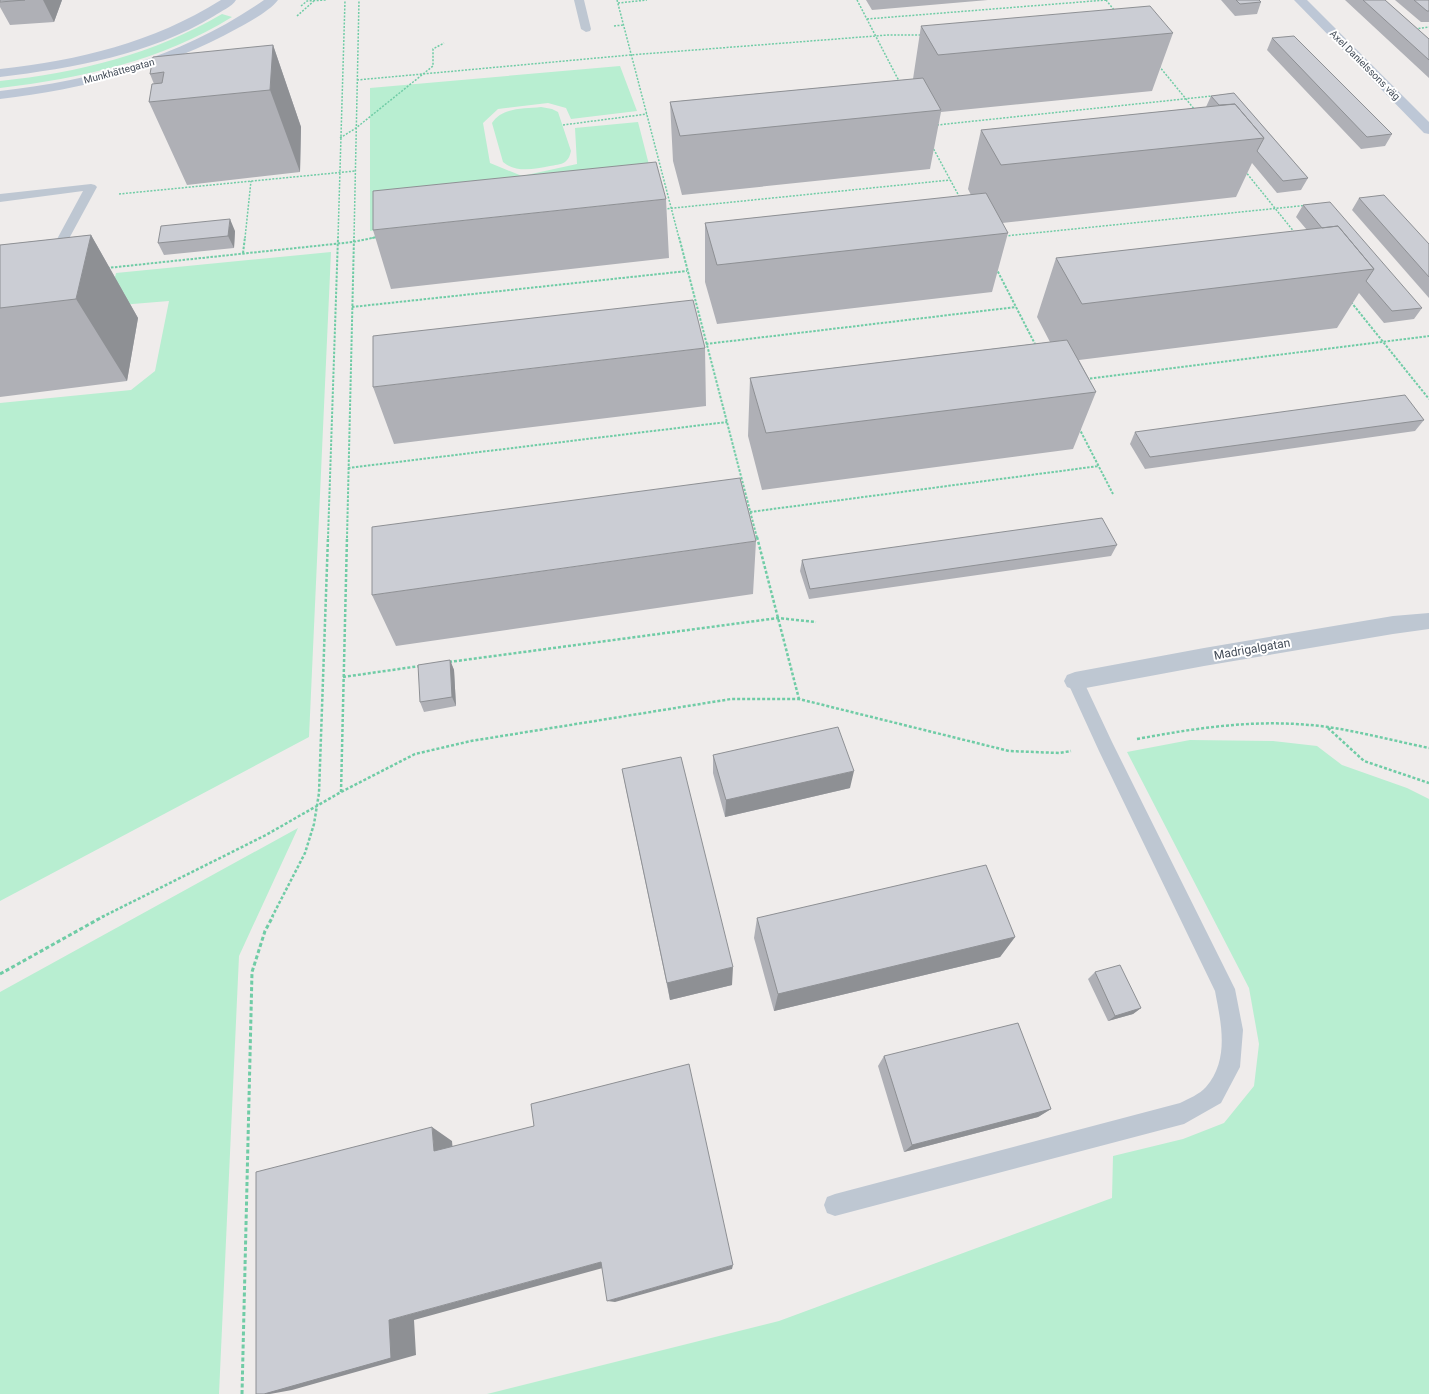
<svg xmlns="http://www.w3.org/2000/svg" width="1429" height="1394" font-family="Roboto,sans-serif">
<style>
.green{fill:#b8eed1}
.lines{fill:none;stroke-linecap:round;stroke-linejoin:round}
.path-far3{stroke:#70cca6;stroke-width:1.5;stroke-dasharray:2 1.5;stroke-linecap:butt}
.path-far2{stroke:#70cca6;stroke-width:2;stroke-dasharray:2.5 1.5;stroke-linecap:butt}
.path-far1{stroke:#70cca6;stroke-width:2.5;stroke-dasharray:3 2;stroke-linecap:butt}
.path{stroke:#70cca6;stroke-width:3;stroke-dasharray:4 2.5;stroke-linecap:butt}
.lane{fill:#bec7d2;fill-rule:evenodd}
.street{fill:#bec7d2;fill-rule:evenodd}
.secondary{fill:#bdc7d6;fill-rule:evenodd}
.wall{fill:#afb0b6}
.shaded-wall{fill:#8e9094}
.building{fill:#cbcdd4;stroke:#8e9094}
.labels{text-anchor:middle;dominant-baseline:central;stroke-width:4;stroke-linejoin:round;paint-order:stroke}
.far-street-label{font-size:10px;fill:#444d59;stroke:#fff}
.street-label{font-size:12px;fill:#444d59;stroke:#fff}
</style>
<rect width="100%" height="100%" fill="#efeceb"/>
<!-- green -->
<path class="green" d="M222,14l10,3c-71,44 -150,61 -232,71v-7c78,-8 154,-27 222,-67z
M620,66l17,45 -66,8 -5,-11 -18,-5 -50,6 -15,14 7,40 32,13 55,-12 -2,-36 63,-6 18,70 -286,39v-143z
M541,107l11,2 6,3 13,39c-1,4 -2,8 -6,11 -4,3 -11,3 -15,4 -16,3 -34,7 -47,-4l-11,-39c10,-16 32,-14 49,-16z
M331,252l-22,485 -309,164v-498l131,-13 24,-19 14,-70 -61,5 8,-33z
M1190,740l83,1 44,5 25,19 65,23 22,11v595h-942l292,-73 333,-123 1,-42 70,-17 41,-16 30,-37 5,-42 -10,-56 -122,-236z
M298,828l-59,128 -20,438h-219v-402z"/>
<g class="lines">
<!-- path-far3 -->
<path class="path-far3" d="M617,0l62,238
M857,0l43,83
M1106,0l9,11
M618,3l29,-3
M301,6l6,-5 19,-1
M297,16l18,-16
M867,19l239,-19
M614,26l9,-1
M1415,29l14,-2
M1159,66l36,44
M357,80l273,-25 258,-20h35
M563,125l84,-11
M937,125l275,-29
M340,138l16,-10 77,-62v-17l11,-6
M932,146l28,52
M1245,171l50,62
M119,194l236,-23
M664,209l286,-29
M1005,236l314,-32
M245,238l6,-57
M338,238l7,-238
M354,238l5,-238
M372,238l6,-1"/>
<!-- path-far2 -->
<path class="path-far2" d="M679,237l78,301
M243,253l2,-16
M107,268l246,-26 24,-5
M996,268l40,78
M1351,302l78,97
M352,307l335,-36
M706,344l310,-37
M1086,379l343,-43
M1079,428l34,66
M348,468l379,-46
M750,512l349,-46
M328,538l10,-301
M347,538l7,-301"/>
<!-- path-far1 -->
<path class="path-far1" d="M757,537l42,162
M449,662l329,-44 38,4
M343,677l77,-11
M1328,728l36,33 65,22
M1137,739c65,-12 124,-21 191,-12 33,5 67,14 101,21
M341,792l6,-255
M102,917l164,-82 75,-43 74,-38 56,-13 260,-42h68l210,52 50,2 12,-2
M272,917l33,-64 9,-29 5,-31 9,-256"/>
<!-- path -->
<path class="path" d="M0,974l104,-58
M242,1394l10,-422 13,-41 8,-15"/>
<!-- lane -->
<path class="lane" d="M574,0h10l7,29 -1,2 -4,1 -5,-3z
M91,184l4,1 2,2 -32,59 -15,10h-8l-2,-3 16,-12 27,-50 -83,11v-8z
M1075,674l6,2 31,66 123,247 8,41 -3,37 -19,36 -37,21 -349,92 -8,-3 -3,-8 3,-8 8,-3 345,-91c8,-4 20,-9 26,-16 24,-28 15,-64 9,-96l-116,-240 -32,-70 2,-5z"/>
<!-- street -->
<path class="street" d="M1429,613v16l-36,5 -189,32 -129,24 -8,-3 -3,-6 3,-6 8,-3 129,-24 189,-32z"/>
<!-- secondary -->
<path class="secondary" d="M221,0h15c-4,7 -15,11 -22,16 -64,39 -141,52 -214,61v-8c80,-9 152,-26 221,-69z
M264,0h14c-7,10 -29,22 -40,28 -74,41 -154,61 -238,71v-8c99,-12 181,-34 264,-91z
M1294,0h13l122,122v12l-5,-1z"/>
</g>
<!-- wall -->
<path class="wall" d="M0,0h62l-8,22 -44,3 -10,-18z
M866,0h122l-116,10z
M1221,0h38l2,2 -4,12 -22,2z
M1345,0h40l44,39v39z
M1395,0h34v22h-8z
M921,26l252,7 -21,58 -211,21 -11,57 -248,26 -9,-34 -3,-59 243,-23z
M1272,38l120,96 -7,12 -24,3 -94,-99z
M273,45l28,82 -1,45 -113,13 -38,-83 5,-18 -4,-10z
M1234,93l74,85 -7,12 -24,3 -25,-30 -16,34 -234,26 6,10 -16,59 -275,32 -12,-42v-59l266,-28 -3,-6 13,-59 225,-23 5,-11z
M1359,198l70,46v54l-77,-88z
M666,199l3,59 -278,31 -18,-59z
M1303,205l119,103 -8,11 -30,4 -25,-30 -22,35 -258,32 17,32 -23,57 -311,41 -14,-54 2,-58 300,-36 -13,-25 19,-59 251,-28 -11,-13z
M235,231l-1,17 -70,7 -6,-12z
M91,235l47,83 -11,63 -127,16v-152z
M705,348l1,58 -312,38 -21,-57z
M1424,420l-9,11 -270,38 -15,-25 5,-12z
M756,541l-3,53 -357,52 -24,-51z
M1117,545l-6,11 -302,43 -9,-28 2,-11z
M450,660l4,10 2,36 -32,6 -4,-10z
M713,755l137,33 -125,29 -12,-44z
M622,769l110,216 -62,15 -43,-206z
M757,918l258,19 -15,20 -226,54 -20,-73z
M1095,972l46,36 -8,6 -25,7 -20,-42z
M884,1056l167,53 -13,8 -134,35 -26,-86z"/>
<!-- shaded-wall -->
<path class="shaded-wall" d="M43,0h19l-8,22z
M273,45l28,82 -1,45 -30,-82z
M230,219l5,12 -1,17 -6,-12z
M91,235l47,83 -11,63 -51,-82z
M450,660l4,10 2,36 -4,-9z
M854,771l-4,17 -125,29 1,-17z
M1015,937l-15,20 -226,54 4,-17z
M733,967l-1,18 -62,15 -3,-17z
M1141,1008l-8,6 -25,7 7,-5z
M1051,1109l-13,8 -134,35 8,-7z
M432,1127l20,14 2,23 -20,-13z
M601,1262l9,4 -196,54 2,35 -124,35 -22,4h-6l125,-74z
M733,1265l-1,4 -117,33 -8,-1z"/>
<!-- building -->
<path class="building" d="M0,0h25l-25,2z
M1236,0h23l2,2 -21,2z
M1363,0h22l44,39v21z
M1414,0h15v11h-2z
M1150,6l23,27 -235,22 -17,-29z
M1294,36l98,98 -25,3 -95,-99z
M273,45l-3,45 -121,12 3,-18 10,-1 2,-11 -14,2 3,-17z
M923,78l18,32 -261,26 -10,-34z
M1234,93l74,85 -25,3 -26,-30 7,-13 -29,-34 -16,1 -8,-9z
M1235,104l29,34 -263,27 -20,-35z
M656,162l10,37 -293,31v-39z
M986,193l22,40 -291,32 -12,-42z
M1384,195l45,49v33l-70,-79z
M1330,202l92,106 -30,3 -26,-30 8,-12 -36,-43 -16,2 -19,-23z
M230,219l-2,17 -70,7 3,-17z
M1338,226l36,43 -292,35 -26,-46z
M91,235l-15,64 -76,9v-63z
M693,300l12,48 -332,39v-51z
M1067,340l29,52 -330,41 -16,-55z
M1405,395l19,25 -274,37 -15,-25z
M740,478l16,63 -384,54v-68z
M1102,518l15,27 -307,44 -8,-29z
M450,660l2,37 -32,5 -2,-37z
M838,727l16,44 -128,29 -13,-45z
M681,757l52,210 -66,16 -45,-214z
M986,865l29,72 -237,57 -21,-76z
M1120,965l21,43 -26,8 -20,-44z
M1018,1023l33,86 -139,36 -28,-89z
M689,1064l44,201 -126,36 -6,-39 -212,58 2,38 -127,36h-8v-222l176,-45 2,24 100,-25 -3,-22z"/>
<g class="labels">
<!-- far-street labels -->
<g class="far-street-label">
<text transform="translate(1365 65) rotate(45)">Axel Danielssons väg</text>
<text transform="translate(119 71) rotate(-15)">Munkhättegatan</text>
</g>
<!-- street labels -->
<g class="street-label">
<text transform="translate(1252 649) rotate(-10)">Madrigalgatan</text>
</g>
</g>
</svg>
